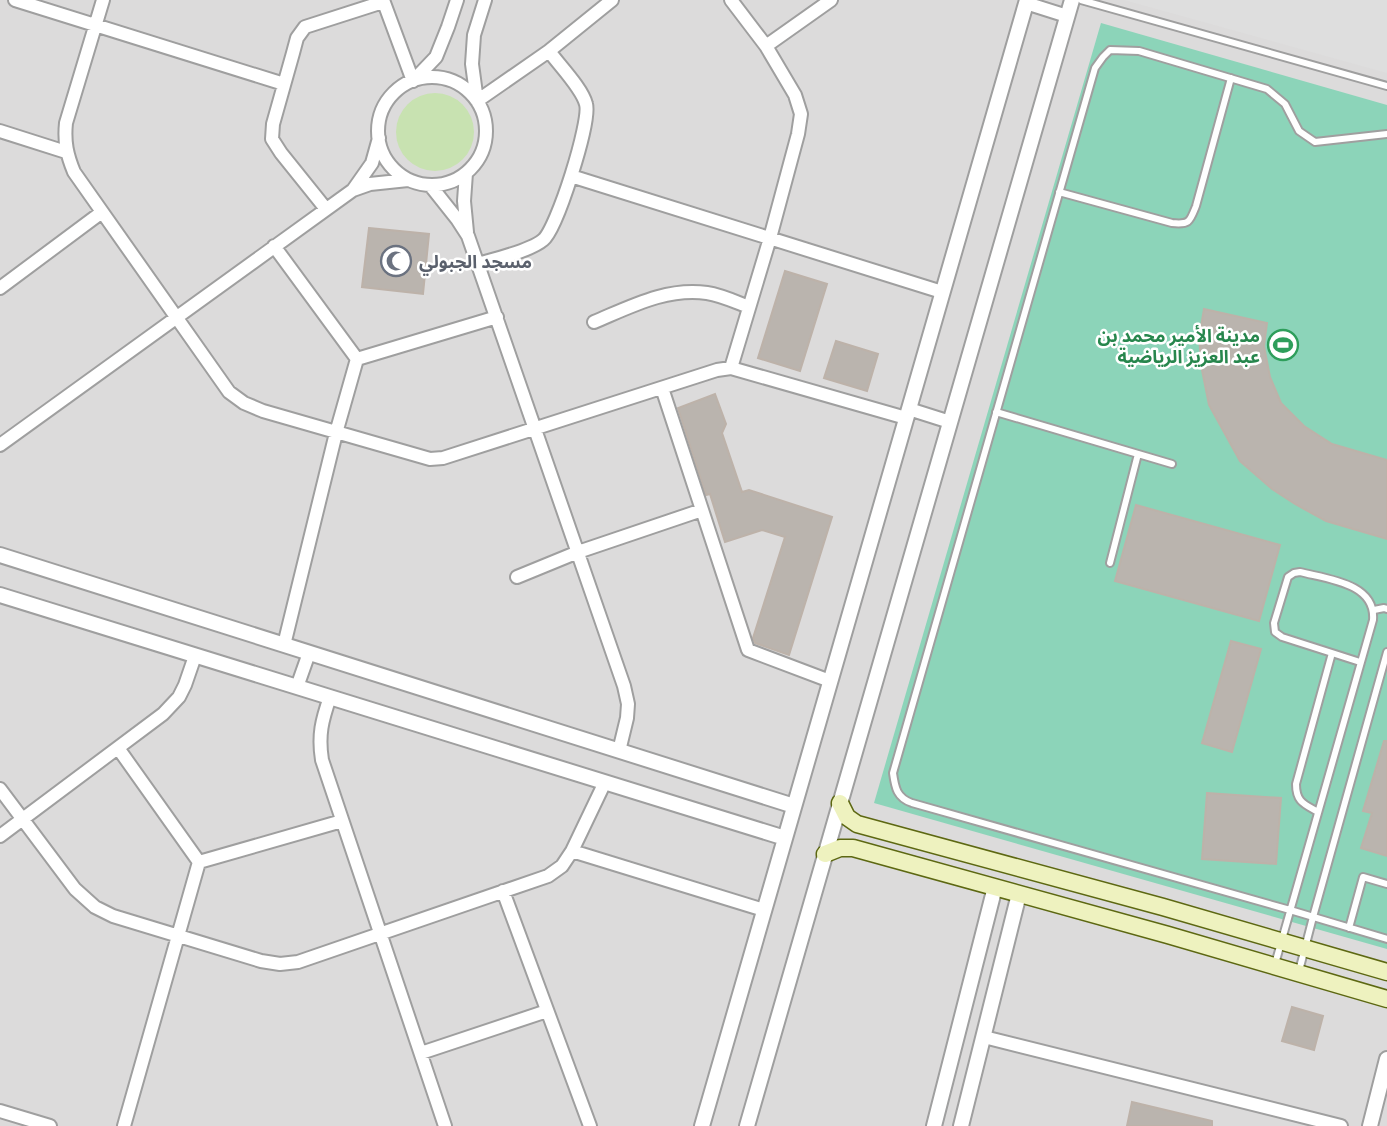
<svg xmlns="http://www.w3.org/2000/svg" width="1387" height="1126" font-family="'Public Sans','Noto Sans Arabic',sans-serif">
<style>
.residential{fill:#dcdbdb}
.grass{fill:#c8e2b1}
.pitch{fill:#8cd4b9}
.parking{fill:#dedede}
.building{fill:#bab4ae;stroke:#bdb2a9;stroke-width:2}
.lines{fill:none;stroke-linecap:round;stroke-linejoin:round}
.service-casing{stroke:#9f9f9f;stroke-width:10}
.minor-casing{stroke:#9f9f9f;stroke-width:16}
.tertiary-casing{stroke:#9f9f9f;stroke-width:18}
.secondary-casing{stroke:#5d6812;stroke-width:19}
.service{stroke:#fff;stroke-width:6}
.minor{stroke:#fff;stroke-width:12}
.tertiary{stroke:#fff;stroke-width:14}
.secondary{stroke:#eef2bf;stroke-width:16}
.labels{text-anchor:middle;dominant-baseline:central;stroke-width:5;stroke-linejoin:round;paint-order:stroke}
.worship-label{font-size:18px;font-weight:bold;fill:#5b616d;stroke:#fff;text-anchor:start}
.leisure-label{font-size:18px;font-weight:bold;fill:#27864d;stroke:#fff;text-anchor:end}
</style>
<rect width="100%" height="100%" fill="#eeebe5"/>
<!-- residential -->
<path class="residential" d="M0,0h1387v1126h-1387z"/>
<!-- grass -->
<path class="grass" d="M396 132a39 39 0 1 1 78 0a39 39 0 1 1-78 0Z"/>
<!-- pitch -->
<path class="pitch" d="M1101,23l286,82v844l-513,-146z"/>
<!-- parking -->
<path class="parking" d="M1124,0h263v73z"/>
<!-- building -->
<path class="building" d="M369,228l60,6 -6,60 -61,-7z
M785,271l42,13 -27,87 -42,-13z
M1204,309l63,14 -3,23 6,31 11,26 23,23 28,18 55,16v79l-61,-18 -31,-17 -23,-15 -32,-28 -31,-56 -7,-35 -3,-32z
M836,341l42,13 -11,37 -43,-13z
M715,394l11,30 -4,9 20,59 7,-2 83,27 -43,138 -34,-12 -2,-5 32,-101 -23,-7 -37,12 -15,-48 -4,1 -28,-87z
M1136,505l144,40 -21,76 -144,-40z
M1231,641l30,8 -29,103 -30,-9z
M1384,741h3v115l-26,-8 11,-35 -9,-2z
M1207,793l74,5 -5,66 -74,-5z
M1292,1007l31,9 -9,34 -32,-9z
M1132,1102l80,19v5h-85z"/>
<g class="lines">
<!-- service casing -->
<g class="service-casing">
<path id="service" d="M1081,0l306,86
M1387,134l-72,8 -16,-11 -14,-27 -18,-15 -128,-38 -29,-1 -7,7 -8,11 -202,705c2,15 4,25 19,30l378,107 97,29
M1059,192l113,31c18,2 18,-2 24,-17l35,-128
M996,412l176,52
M1110,563l28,-109
M1374,610l10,-2 3,1
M1332,653l28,9
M1349,928l14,-51 24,7
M1275,964l98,-344c3,-37 -46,-41 -73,-48l-6,1 -6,4 -14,46 1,9 7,5 50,16 -36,131c0,18 8,20 22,28
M1299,971l14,-54 74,-265"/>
</g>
<!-- minor casing -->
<g class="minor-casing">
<path id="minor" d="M15,0l269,84
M103,0l-37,123c-2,19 1,32 8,49l155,220 15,11 19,8 167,48 13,-1 274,-88 14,-2 175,50
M383,0l30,81 23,-24 12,-30 9,-27
M485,0l-11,35 -2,29 5,37 72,-50 63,-51
M731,0l35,46 29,49 6,19 -3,20 -28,104 -39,130
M1026,3l41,13
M766,46l65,-46
M378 131a54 54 0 1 1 108 0a54 54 0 1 1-108 0Z
M0,131l66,21
M466,173l-2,28 3,31
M571,176l371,116
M430,185l27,34 11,17 156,450 4,18 -1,14 -8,33
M353,190l17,-6 38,-4
M326,209l-45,-56 -9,-14 1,-15 20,-71 4,-15 8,-11 78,-25
M274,246l83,113
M478,264c17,-5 52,-13 65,-24 14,-11 48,-119 43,-136 -4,-16 -27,-39 -37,-53
M0,288l102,-76
M594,322c36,-15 73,-35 113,-29 14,2 29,9 42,14
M357,359l140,-42
M662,388l86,262 82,31
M909,409l41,13
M0,445l353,-255 19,-27 7,-25
M517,577l61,-25 124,-42
M284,645l52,-212 21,-74
M297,687l12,-34
M330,697c-8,23 -12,38 -8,63l123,366
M118,748l81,114
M0,789l75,100 20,18 18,9 148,45 19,3 18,-2 250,-86 14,-10 10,-15 33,-69
M0,836l163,-122 16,-17 6,-12 10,-29
M572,851l192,59
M199,862l143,-41
M503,891l87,235
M984,1037l357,89
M421,1053l126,-42
M0,1111l50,15
M124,1126l75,-264"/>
</g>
<!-- tertiary casing -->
<g class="tertiary-casing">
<path id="tertiary" d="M0,555l794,251
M0,595l785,243
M702,1126l325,-1126
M747,1126l325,-1126
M934,1126l61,-239
M961,1126l58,-232
M1370,1126l17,-67"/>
</g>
<!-- secondary casing -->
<g class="secondary-casing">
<path id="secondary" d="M840,803l7,14 10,7 306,83 224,65
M825,854l15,-6h13l315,87 219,64"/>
</g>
<!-- service -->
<use href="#service" class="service"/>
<!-- minor -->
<use href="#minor" class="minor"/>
<!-- tertiary -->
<use href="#tertiary" class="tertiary"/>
<!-- secondary -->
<use href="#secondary" class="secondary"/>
</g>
<!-- icons -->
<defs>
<g id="mosque-ring" transform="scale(1.575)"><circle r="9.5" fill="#fff" stroke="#6b7280" stroke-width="1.5"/><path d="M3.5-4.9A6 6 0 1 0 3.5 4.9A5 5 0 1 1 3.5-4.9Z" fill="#6b7280"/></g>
<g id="stadium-ring" transform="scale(1.575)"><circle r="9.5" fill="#fff" stroke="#2e9e5b" stroke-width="1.5"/><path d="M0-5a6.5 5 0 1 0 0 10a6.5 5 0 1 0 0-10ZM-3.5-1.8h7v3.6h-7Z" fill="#2e9e5b"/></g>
</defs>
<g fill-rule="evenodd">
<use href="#mosque-ring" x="396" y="261"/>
<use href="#stadium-ring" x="1283" y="345"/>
</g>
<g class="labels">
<!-- worship labels -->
<g class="worship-label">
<text x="419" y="261">مسجد الجبولي</text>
</g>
<!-- leisure labels -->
<g class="leisure-label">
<text x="1260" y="335">مدينة الأمير محمد بن<tspan x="1260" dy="21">عبد العزيز الرياضية</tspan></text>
</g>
</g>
</svg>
